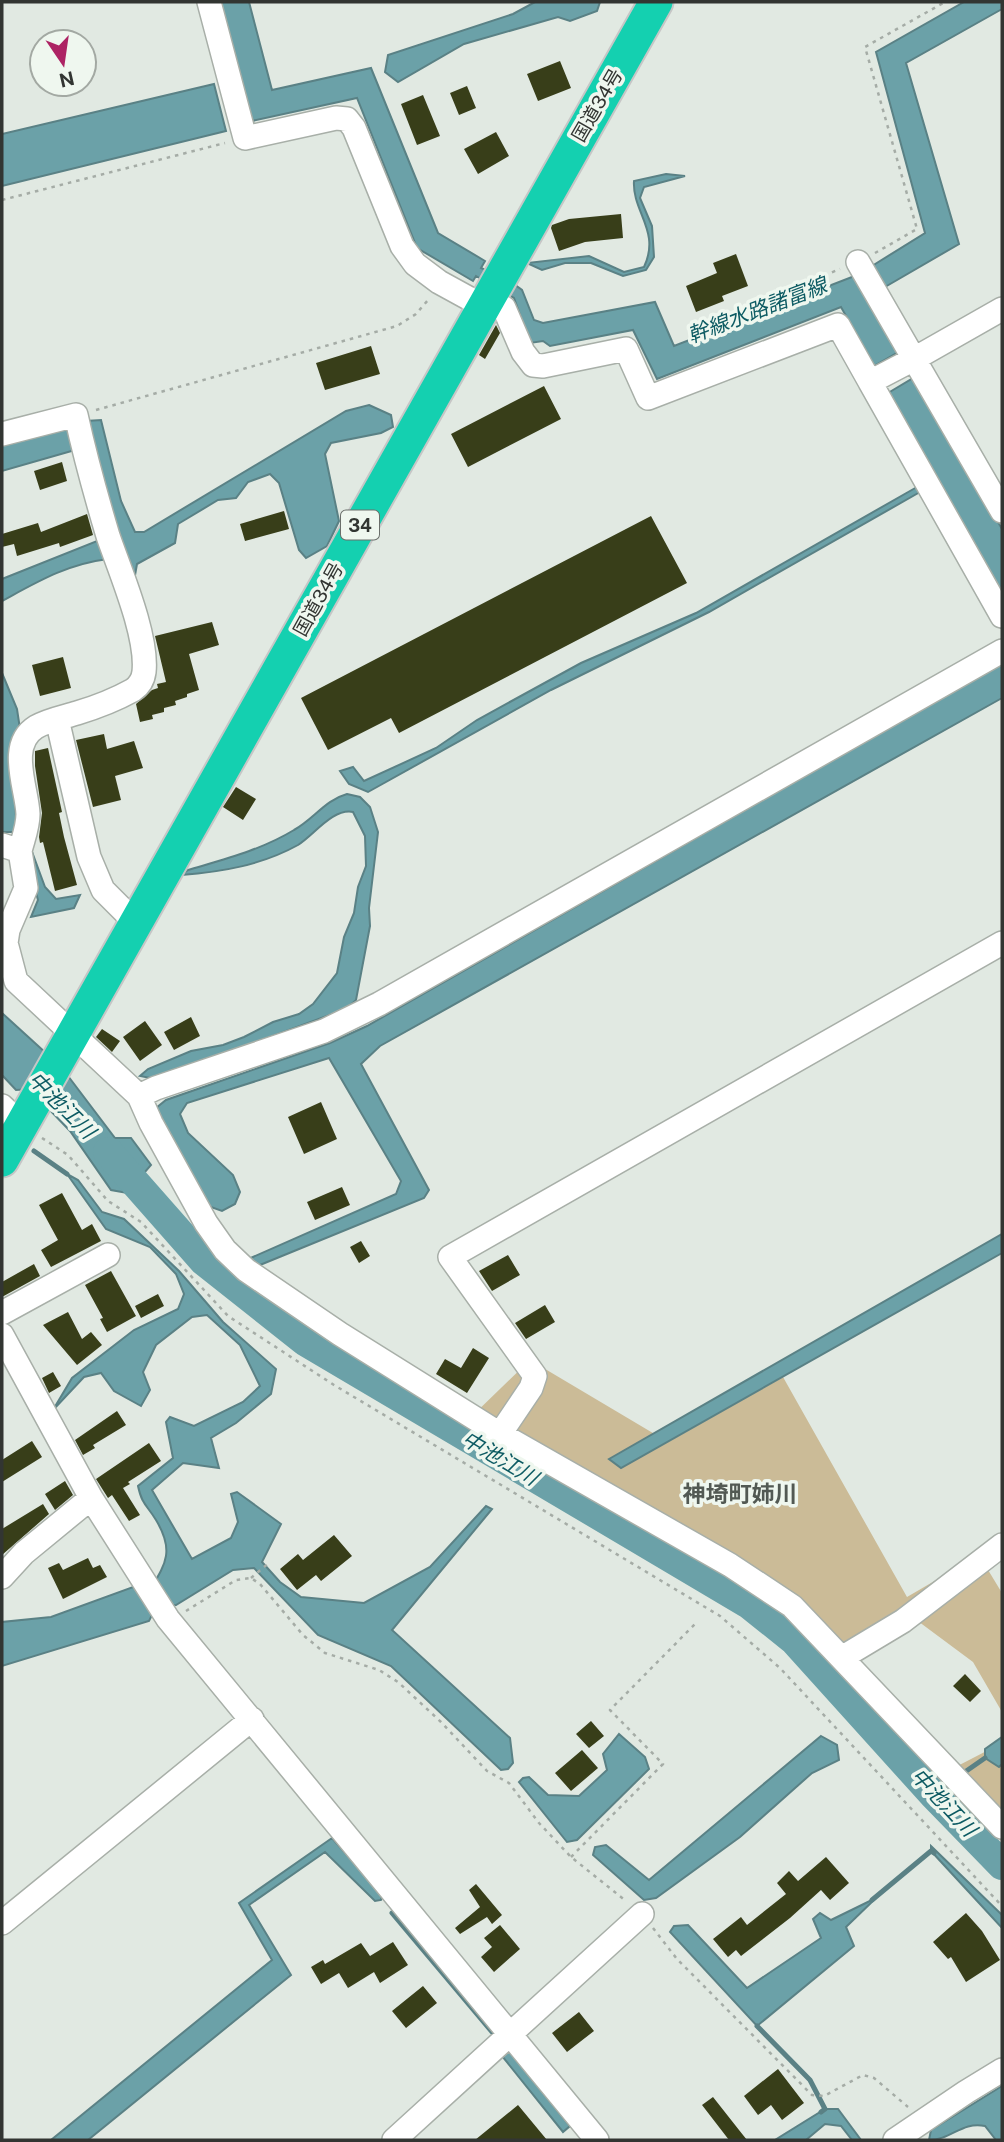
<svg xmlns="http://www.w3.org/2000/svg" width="1004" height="2142" font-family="'Public Sans','Noto Sans JP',sans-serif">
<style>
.green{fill:#cbbb97}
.water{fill:#6ba1a8;stroke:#5a8185;stroke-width:2}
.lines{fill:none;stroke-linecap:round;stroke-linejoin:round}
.stream{stroke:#5a8185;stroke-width:5}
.river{stroke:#6ba1a8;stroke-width:30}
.building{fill:#383e19}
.minor-casing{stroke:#a8afa8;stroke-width:26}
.highway-casing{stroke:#c6c6c6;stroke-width:37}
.path{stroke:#a5aca6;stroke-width:2.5;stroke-dasharray:3.5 5;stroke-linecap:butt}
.minor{stroke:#fff;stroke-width:23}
.highway{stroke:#14d0b0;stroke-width:33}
.labels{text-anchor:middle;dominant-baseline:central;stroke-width:7;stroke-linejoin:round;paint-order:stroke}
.shield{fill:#eff7ef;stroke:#6b6f6b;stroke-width:2}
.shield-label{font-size:18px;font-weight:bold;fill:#323532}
.street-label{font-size:19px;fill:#323532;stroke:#eff7ef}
.water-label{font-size:21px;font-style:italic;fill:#0d5b63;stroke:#eff7ef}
.quarter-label{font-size:23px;font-weight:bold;fill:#525953;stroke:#eff7ef}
</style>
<rect width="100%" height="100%" fill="#e1e9e2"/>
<!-- green -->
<path class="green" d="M530,1360l138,82 115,-65 124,220 72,-42 23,38v119l-29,-50 -70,-52 -73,43 -44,-46 -317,-188z
M1002,1743v92l-60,-61z"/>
<!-- water -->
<path class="water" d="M219,2h30l23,88 99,-22 67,165 47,28 -4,7 7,3 -5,9 -7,-4 -3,5 -56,-33 -60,-150 -105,23z
M535,2h65l-3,9 -27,10 -12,-4 -94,27 -66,38 -13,-10 3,-17 125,-41z
M964,2h38v7l-96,54 53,181 -74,43 -13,-21 53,-33 -49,-181z
M214,84l12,47 -224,55v-52z
M666,174l19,2 -41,11 -4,11 12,28 2,31 -8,13 -23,6 -32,-13h-26l-23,7 -15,-7 62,-7 35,16 20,-5c17,-36 -12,-55 -10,-86z
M857,275l43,76 -26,15 -33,-59 -184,72 -24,-49 -83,16 -7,-5 -13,2 -16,-45 -9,-5 6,-11 11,8 12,30 9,3 112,-21 19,44z
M915,377l87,152v65l-114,-201z
M369,405l22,10 2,12 -12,6 -50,10 -6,11 14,67 -12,25 -21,12 -7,-8 -20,-67 -9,-9 -22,8 -12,16 -18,2 -40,24 -3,19 -38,21 -3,17 -27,-73 -21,-87 15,-1 20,81 14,31h9l202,-121z
M70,428l5,22 -73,21v-26z
M917,487l3,5 -211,120 -158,78 -183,102 -19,-8 -9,-13 13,-4 11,14 72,-33 41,-28 104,-57 115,-50z
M102,539l6,20c-41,5 -71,23 -106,42v-22z
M1002,663v35l-622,348 -19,18 68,126 -5,8 -169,69 -9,-7 150,-66 5,-13 -72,-123 -142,45 -7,11 8,19 45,42 7,17 -5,12 -13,7 -14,-5 -52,-98 10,-8 164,-57 37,-17z
M2,673l15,36 3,20 -8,26 5,77h-15z
M347,794l13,3 10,10 8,25 -9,76 1,18 -14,74 -10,9 -191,70 -15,-3 8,-7 43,-18 32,-6 21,-8 29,-15 26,-8 14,-10 24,-31 7,-36 10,-24 4,-26 8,-21 -1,-30 -12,-24c-20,-4 -39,23 -55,33 -36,20 -76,27 -117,30l7,-5c37,-11 73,-20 106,-40 20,-11 31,-30 53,-36z
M31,849l14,38 11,12 24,-4 -6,13 -43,9 7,-17 -11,-40z
M2,1013l45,41 -16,35 -15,1 -14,-15z
M65,1072l50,66h16l20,27 -24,28 -16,-3 -41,-59 -24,-25z
M67,1174l11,6 24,32 22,7 55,52 44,51 53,47 -5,25 -35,29 -25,15 8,30 -36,-5 -31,27 40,69 39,-21 7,-16 -7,-28 6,-2 44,32 -19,38 18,20 21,15 63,6 66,-36 56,-61 6,3 -100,121 118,108 3,25 -5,6 -7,1 -110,-104 -73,-31 -64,-67 -21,2 -57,35 -14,1 -8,5 -5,10 -147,45v-44l49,-5 82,-30 14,8c17,-29 29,-42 9,-75 -9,-15 -14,-15 -18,-34l35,-28 -7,-36 4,-5 24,9 49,-24 17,-16 -20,-41 -33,-30 -15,2 -36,28 -13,27 7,18 -9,16 -27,-15 -13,-18 -17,4 -31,33 19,-32 62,-48 44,-21 6,-15 -8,-20 -26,-27 -44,-18z
M1002,1234v19l-381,215 -12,-9z
M619,1734l26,23 4,12 -72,71 -10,2 -48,-60 4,-4 6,-1 19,18 31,1 28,-26 -4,-16z
M821,1736l16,9 2,15 -27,13 -72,64 -84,61 -12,2 -51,-45 2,-8 11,-2 43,35z
M1002,1737v27l-3,3 -14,-9v-9z
M332,1838l50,57 -1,5 -6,1 -50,-49 -76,53 42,70 -203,165h-37l221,-180 -33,-57z
M931,1846l71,69v13l-71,-77z
M876,1898l-30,29 8,19 -97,80 -87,-94 4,-6 14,-1 59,63 74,-50 -8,-19 7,-6 11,7z
M509,2051l61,75 -7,6 -61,-76z
M1002,2086v54h-6l-11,-14c-23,-5 -34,14 -56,14l2,-10z
M825,2109h13l23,31h-9l-11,-14 -16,-2 -19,16h-31z"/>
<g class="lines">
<!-- stream -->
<path class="stream" d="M34,1151l33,23
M962,1774l23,-16
M872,1900l59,-49 3,2
M392,1913l100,119
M757,2026l53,54 15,29 -4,3"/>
<!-- river -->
<path class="river" d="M108,1152l96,109 101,80 444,263 45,36 139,154 69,71"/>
</g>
<!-- building -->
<path class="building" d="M560,61l11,27 -33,13 -11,-27z
M467,86l9,22 -17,7 -9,-22z
M423,95l17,41 -23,9 -16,-41z
M496,132l13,24 -31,18 -14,-25z
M621,214l2,24 -38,4 -26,9 -8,-23 1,-3 17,-6z
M736,254l12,32 -26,10 2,5 -28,11 -10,-26 31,-13 -4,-10z
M496,325l4,8 -15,26 -6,-4z
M371,346l9,28 -55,16 -9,-27z
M544,386l17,33 -93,48 -17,-33z
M62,462l5,19 -27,9 -6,-19z
M284,511l5,18 -44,12 -5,-17z
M87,514l6,21 -33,12 -1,-4 -42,13 -3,-12 -12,3v-13l36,-11 3,9z
M651,516l36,67 -288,150 -8,-15 -63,32 -27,-52z
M212,622l7,23 -30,9 10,36 -12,4v3l-12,4 1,4 -12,3v4l-12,3 1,4 -13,3 -4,-18 16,-14 6,-2 -1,-4 9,-2 -11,-46z
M63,657l8,31 -31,8 -8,-31z
M104,734l3,15 27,-8 9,27 -28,8 6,24 -28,7 -17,-67z
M48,748l14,64 -3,1 5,24 13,48 -22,6 -12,-49 -3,1 -1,-6 3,-24 -7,-47v-15z
M236,787l20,12 -13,21 -20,-13z
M191,1017l9,19 -26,14 -10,-18z
M145,1021l17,24 -22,16 -17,-24z
M102,1029l18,12 -8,11 -16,-15z
M321,1102l16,37 -33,15 -16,-37z
M342,1187l8,18 -35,15 -8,-18z
M62,1193l20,37 10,-6 9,17 -50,26 -10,-17 17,-10 -19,-35z
M361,1241l9,15 -11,7 -9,-16z
M508,1255l12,20 -28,16 -13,-20z
M34,1264l6,12 -38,21v-15z
M111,1271l25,45 -29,16 -7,-13 3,-1 -18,-33z
M158,1294l6,12 -23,12 -6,-12z
M545,1305l10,17 -29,17 -11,-16z
M68,1312l14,27 9,-7 11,13 -25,20 -34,-40z
M473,1348l16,10 -22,35 -31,-19 9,-15 16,9z
M53,1372l8,14 -12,7 -7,-15z
M117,1411l9,14 -33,20 2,3 -12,7 -8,-15z
M32,1441l10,16 -40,25v-22z
M149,1443l12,18 -33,21 2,2 -7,4 17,27 -11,6 -17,-26 -4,3 -12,-19z
M65,1481l8,14 -18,15 -10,-16z
M43,1504l6,10 -47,41v-26z
M334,1535l18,21 -31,25 -5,-6 -19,15 -17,-21 18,-15 5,6z
M88,1558l5,10 7,-3 7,12 -44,22 -15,-31 11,-5 4,7z
M965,1674l16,17 -11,11 -17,-16z
M591,1721l13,15 -15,12 -13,-14z
M582,1750l16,18 -27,23 -16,-18z
M826,1857l23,26 -19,17 -9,-10 -31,28 -49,38 -5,-6 -8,7 -15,-18 28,-22 6,8 39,-31 -9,-11 12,-12 9,10z
M476,1884l26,31 -10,9 -5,-7 -27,17 -5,-6 25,-21 -11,-17z
M966,1913l16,18 18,29 -34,22 -15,-25 -3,2 -15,-17z
M500,1925l20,24 -26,23 -13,-15 11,-10 -8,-9z
M393,1942l15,23 -28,18 -6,-11 -26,16 -9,-15 -18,11 -10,-17 12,-7 2,4 36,-21 9,13z
M423,1986l14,17 -31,25 -14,-17z
M579,2012l15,19 -27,21 -15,-19z
M778,2069l26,34 -22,17 -11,-15 -13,10 -14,-19z
M713,2097l26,33 8,10h-18l-27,-35z
M518,2105l29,35h-72z"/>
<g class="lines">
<!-- minor casing -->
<g class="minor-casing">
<path id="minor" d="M209,2l36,136 91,-20 11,1 7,9 48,118 13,18 24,18 31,17 34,9 19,44 10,13 10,1 83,-17 22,49 190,-73 32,57 44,-23 88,152
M858,262l56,97 88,-50
M870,382l132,234
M2,434l74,-19c9,41 20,81 32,121 12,35 40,100 36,136 -1,8 -5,14 -11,18 -18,10 -36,17 -56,23 -13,4 -29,7 -41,14 -29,18 -9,61 -8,87 0,13 -5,25 -8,37l-18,-6
M57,719l32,138 14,33 33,33
M20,851l6,37 -18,42 -2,13 10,38 123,115 12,27 55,100 19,27 21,20 94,64 160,100 230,131 62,41 210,221
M139,1096l17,-8 168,-57 55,-27 623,-353
M2,1106l20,19
M2,1313l106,-58
M2,1335l89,163 77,121 429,521
M500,1434l31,-46 4,-12 -85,-119 552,-314
M2,1577l22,-24 67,-55
M843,1657l60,-36 99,-76
M2,1923l250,-204
M394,2140l248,-226
M895,2140l71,-48 36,-22"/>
</g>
<!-- highway casing -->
<g class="highway-casing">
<path id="highway" d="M2,1160l654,-1158"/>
</g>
<!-- path -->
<path class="path" d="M2,200l223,-57
M875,253l42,-24 -52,-182 80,-45
M769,298l71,-29
M96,410l301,-84 19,-12 12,-14
M42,1138l26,17 40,46 33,21 87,94 106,69 386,231 60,52 222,238
M251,1578l19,-16
M186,1611l50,-31 15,-2 9,6 43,51 22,18 54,17 19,12 43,40 46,49 22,12 30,40 32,34 55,44
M571,1857l92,-93 -53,-54 86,-87
M653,1928l24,31 135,136 12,1 39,-21 11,3 34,29"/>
<!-- minor -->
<use href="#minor" class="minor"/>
<!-- highway -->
<use href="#highway" class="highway"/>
</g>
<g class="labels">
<!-- shield labels -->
<rect class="shield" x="341" y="510.5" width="38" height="29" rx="5"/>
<g class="shield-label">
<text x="360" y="525">34</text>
</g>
<!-- street labels -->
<g class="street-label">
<text transform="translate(597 105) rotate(-60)">国道34号</text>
<text transform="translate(318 599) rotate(-61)">国道34号</text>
</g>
<!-- water labels -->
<g class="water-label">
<text transform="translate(757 310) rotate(-21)">幹線水路諸富線</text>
<text transform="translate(62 1105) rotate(45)">中池江川</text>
<text transform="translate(500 1458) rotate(31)">中池江川</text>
<text transform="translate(944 1802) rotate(47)">中池江川</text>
</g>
<!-- quarter labels -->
<g class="quarter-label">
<text x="740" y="1493">神埼町姉川</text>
</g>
</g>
<!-- border -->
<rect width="1004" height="2142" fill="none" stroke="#323532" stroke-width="7"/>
<!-- north arrow -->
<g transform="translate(63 63) rotate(167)"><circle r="33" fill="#eff7ef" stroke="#a3a9a3" stroke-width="2"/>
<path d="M0-5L12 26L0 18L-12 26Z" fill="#ad2364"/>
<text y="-10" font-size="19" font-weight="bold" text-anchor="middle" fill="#323532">N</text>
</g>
</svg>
